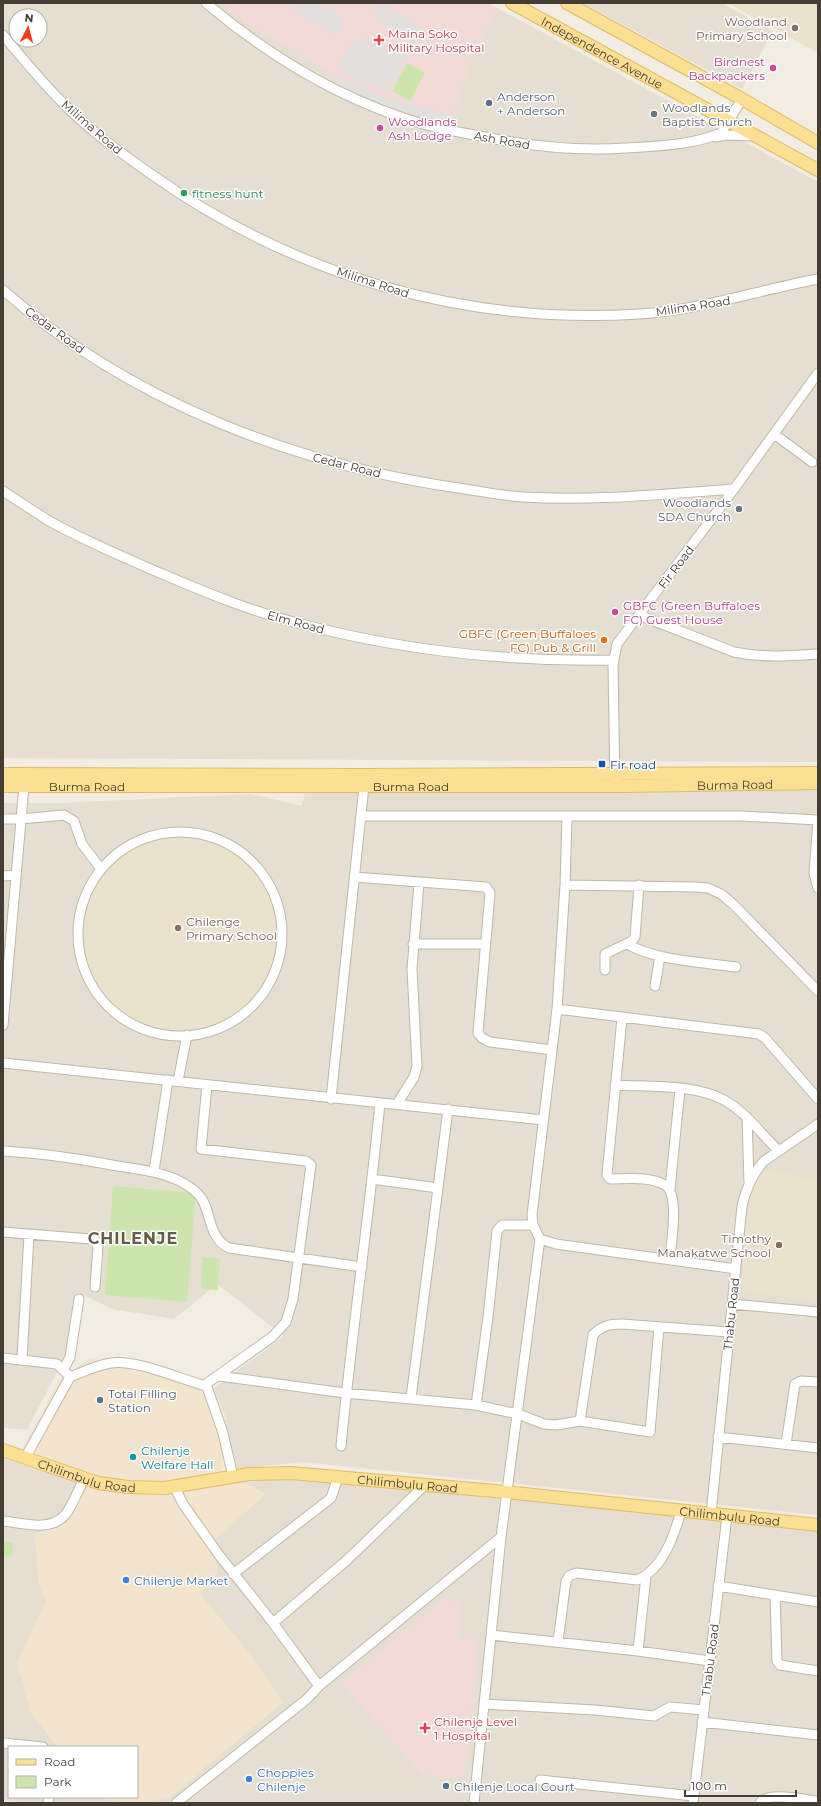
<svg xmlns="http://www.w3.org/2000/svg" width="821" height="1806" font-family="Montserrat,sans-serif">
<style>
.residential{fill:#e5dfd2;fill-rule:evenodd}
.commercial{fill:#f3e4ce}
.education{fill:#eae2cd}
.medical{fill:#f2dbd7}
.green{fill:#cbe5ad}
.parking{fill:#e2dfdc}
.lines{fill:none;stroke-linecap:round;stroke-linejoin:round}
.minor-casing{stroke:#bfb8a9;stroke-width:11}
.major-casing{stroke:#dfbc63;stroke-width:14}
.minor{stroke:#fff;stroke-width:9}
.major{stroke:#fbdf93;stroke-width:12}
.education-dot{fill:#8d6e63;stroke:#fff;stroke-width:1.5}
.health-dot{fill:#e0444e;stroke:#fff;stroke-width:1.5}
.hotel-dot{fill:#d1479c;stroke:#fff;stroke-width:1.5}
.service-dot{fill:#5c6f8a;stroke:#fff;stroke-width:1.5}
.worship-dot{fill:#6b7280;stroke:#fff;stroke-width:1.5}
.leisure-dot{fill:#2e9e5b;stroke:#fff;stroke-width:1.5}
.food-dot{fill:#e8710a;stroke:#fff;stroke-width:1.5}
.transit-dot{fill:#1a4fb4;stroke:#fff;stroke-width:1.5}
.culture-dot{fill:#0f9aa8;stroke:#fff;stroke-width:1.5}
.shop-dot{fill:#3f7fe0;stroke:#fff;stroke-width:1.5}
.labels{text-anchor:middle;dominant-baseline:central;stroke-width:3;stroke-linejoin:round;paint-order:stroke}
.education-label{font-size:12px;fill:#785e54;stroke:#fff;text-anchor:end}
.health-label{font-size:12px;fill:#be3a42;stroke:#fff;text-anchor:start}
.street-label{font-size:12px;fill:#433d34;stroke:#fff}
.hotel-label{font-size:12px;fill:#b23c85;stroke:#fff;text-anchor:start}
.service-label{font-size:12px;fill:#4e5e75;stroke:#fff;text-anchor:start}
.worship-label{font-size:12px;fill:#5b616d;stroke:#fff;text-anchor:start}
.leisure-label{font-size:12px;fill:#27864d;stroke:#fff;text-anchor:start}
.food-label{font-size:12px;fill:#c56008;stroke:#fff;text-anchor:end}
.transit-label{font-size:12px;fill:#164399;stroke:#fff;text-anchor:start}
.culture-label{font-size:12px;fill:#0d838f;stroke:#fff;text-anchor:start}
.shop-label{font-size:12px;fill:#366cbe;stroke:#fff;text-anchor:start}
.district-label{font-size:16px;font-weight:bold;letter-spacing:1px;fill:#655b4b;stroke:#fff}
</style>
<rect width="100%" height="100%" fill="#f1ede3"/>
<!-- residential -->
<path class="residential" d="M3,3h485l330,179v580l-815,-4zM16,16h24v24h-24z
M583,3h139l51,28 -31,58z
M307,782l511,3v730l-515,-53 -70,7 -19,-81 70,-52 -67,-52 -43,35 -62,-10 -29,-14 -12,66 -14,11 -30,58 -24,-2v-625h57l191,-9 51,12z
M3,1458l129,38 150,-18 536,50v275h-788l-27,-3zM9,1747h128v50h-128z"/>
<!-- commercial -->
<path class="commercial" d="M91,1358h36l45,14 37,7 18,39 -5,52 44,24 -51,45 2,36 -17,19 51,61 32,47 -115,97 -33,4 -31,-4v-2h33v-50h-75l-7,-3 -24,-31 -14,-50 29,-62 -7,-16 -4,-50 39,-26 14,-23 -25,-23 -40,-15 35,-67z"/>
<!-- education -->
<path class="education" d="M727,3h91v50z
M170,831l34,4 31,14 22,15 17,31 4,40 -5,29 -16,33 -30,28 -17,7 -20,3 -42,-3 -33,-15 -25,-25 -11,-41 -1,-30 6,-29 15,-24 21,-19 20,-10z
M763,1169l55,11v122l-82,-11 9,-92z"/>
<!-- medical -->
<path class="medical" d="M224,3h264l9,5 -27,55 -17,52 -64,-16 -72,-34 -77,-47z
M445,1598l14,6v34l19,1 -14,140 -43,-5 -79,-91z"/>
<!-- green -->
<path class="green" d="M407,63l18,10 -15,28 -18,-10z
M113,1186l83,7 -9,109 -82,-7z
M203,1257l17,2 -2,31 -17,-1z
M3,1542l10,1 -1,14 -9,-1z"/>
<!-- parking -->
<path class="parking" d="M297,3h18l26,13 1,9 -6,11 -43,-25z
M379,3h14l-10,18 -10,-6z
M391,10l37,22 -6,12 -6,-3 -2,3 -31,-18z
M362,36l11,6 3,-5 32,19 -21,37 -16,-9 -2,3 -27,-16 1,-2 -5,-3 16,-28 5,2z
M339,75l50,24 64,16v9l-43,-10 -33,-12 -41,-20z"/>
<g class="lines">
<!-- minor casing -->
<g class="minor-casing">
<path id="minor" d="M206,3c63,53 137,98 217,121 21,6 42,9 62,13 48,10 93,14 141,11 31,-2 67,-3 95,-15l21,-34
M3,35c19,23 39,47 60,68 26,27 58,50 88,71 144,102 313,151 489,140 61,-4 118,-24 178,-35
M716,137l11,-2 26,1
M3,290c127,112 295,176 462,199 19,3 39,7 58,8 71,4 141,-3 211,-8
M774,434l38,28
M3,491c15,10 31,20 46,30 36,20 74,36 111,52 49,21 98,41 149,53 99,25 203,36 305,34
M639,615l95,37c28,6 56,4 84,2
M615,786l-2,-120 4,-22 117,-155 84,-116
M362,816h379l77,4
M567,818l-2,67 -8,124 -25,206 1,10 7,14 16,5 180,25
M3,819h18l43,-4 10,6 8,23 19,25
M818,820l-4,53 4,15
M78 934a102 102 0 1 1 204 0a102 102 0 1 1-204 0Z
M3,876l13,-1
M354,877l132,10 4,6 -12,140 4,5 8,4 62,8
M565,885l129,2 14,1 13,6 12,10 85,87
M413,944h72
M627,944c30,17 75,18 109,23
M605,970v-16l27,-13 3,-4 4,-52
M655,986l5,-30
M557,1009l202,25 6,4 53,61
M622,1018l-15,157 3,4c16,0 40,-3 55,6 15,9 6,57 5,74
M3,1025l21,-239
M3,1063l540,57
M178,1081l9,-46
M615,1085c33,2 80,-1 109,15 22,12 37,34 54,50
M331,1099l33,-313
M397,1104l17,-27 3,-11 -5,-97 7,-86
M747,1117l2,65
M3,1151c37,2 73,7 109,14 29,5 64,7 86,29 14,13 8,43 31,54l133,19
M154,1171l14,-91
M372,1179l66,9 10,-79
M670,1189l10,-100
M3,1232l88,7 5,2 2,6 -3,40
M732,1304l86,8
M3,1358l54,6 13,13
M22,1359l7,-124
M64,1369l6,-12 9,-58
M219,1376l126,17 131,12 42,9 26,10 12,1 24,-4 13,-86c8,-9 16,-11 29,-11l107,8
M206,1384l17,49 10,44
M411,1398l27,-210
M476,1405l12,-88 9,-86 5,-6h31
M580,1421l70,11 9,-105
M718,1437l100,11
M786,1444l9,-60 6,-3 17,1
M341,1446c11,-115 28,-229 39,-343
M25,1458l45,-81c13,-5 27,-12 41,-14 24,-4 67,15 91,22l4,-1 66,-47 14,-15 7,-23 18,-134 -5,-4 -105,-12 6,-64
M174,1486l9,18 36,51 54,68 46,63
M711,1514l31,-308c4,-17 10,-32 22,-45l54,-37
M3,1521c20,2 47,11 62,-6 8,-10 13,-25 19,-36
M233,1574l98,-76 7,-21
M718,1586l100,16
M775,1595l2,66 3,4 38,6
M273,1623l74,-63 79,-76
M491,1635l147,16 72,10
M558,1641l8,-60 3,-5 7,-3 61,7c26,-11 37,-44 44,-69
M638,1651l8,-75
M484,1704l111,6 59,6 16,-9 34,3
M702,1722l116,13
M3,1743l40,4
M540,1780l154,16
M48,1803l1,-6
M176,1803l131,-104 12,-13 182,-149
M474,1803l27,-266 39,-298
M693,1803l34,-287
M760,1803c7,-12 45,-3 58,-2"/>
</g>
<!-- major casing -->
<g class="major-casing">
<g id="major">
<path id="s1" d="M512,3l306,167"/>
<path d="M567,3l175,96 76,44"/>
<path d="M3,774l361,1 454,-2"/>
<path id="s2" d="M3,786h624l191,-3"/>
<path id="s3" d="M3,1450l95,33 30,4 37,1 84,-14 42,-1 215,19 312,33"/>
</g>
</g>
<!-- minor -->
<use href="#minor" class="minor"/>
<!-- major -->
<use href="#major" class="major"/>
</g>
<!-- markers -->
<g class="education-dot">
<circle cx="795" cy="28" r="4"/>
<circle cx="178" cy="928" r="4"/>
<circle cx="779" cy="1245" r="4"/>
</g>
<g class="health-dot">
<path d="M377 34h4v4h4v4h-4v4h-4v-4h-4v-4h4z"/>
<path d="M423 1722h4v4h4v4h-4v4h-4v-4h-4v-4h4z"/>
</g>
<g class="hotel-dot">
<circle cx="773" cy="68" r="4"/>
<circle cx="380" cy="128" r="4"/>
<circle cx="615" cy="612" r="4"/>
</g>
<g class="service-dot">
<circle cx="489" cy="103" r="4"/>
<circle cx="100" cy="1400" r="4"/>
<circle cx="446" cy="1786" r="4"/>
</g>
<g class="worship-dot">
<circle cx="654" cy="114" r="4"/>
<circle cx="739" cy="509" r="4"/>
</g>
<circle class="leisure-dot" cx="184" cy="193" r="4"/>
<circle class="food-dot" cx="604" cy="640" r="4"/>
<rect class="transit-dot" x="598" y="760" width="8" height="8" rx="2"/>
<circle class="culture-dot" cx="133" cy="1457" r="4"/>
<g class="shop-dot">
<circle cx="126" cy="1580" r="4"/>
<circle cx="249" cy="1779" r="4"/>
</g>
<g class="labels">
<!-- education labels -->
<g class="education-label">
<text x="787" y="21">Woodland<tspan x="787" dy="14">Primary School</tspan></text>
<text x="186" y="921" text-anchor="start">Chilenge<tspan x="186" dy="14">Primary School</tspan></text>
<text x="771" y="1238">Timothy<tspan x="771" dy="14">Manakatwe School</tspan></text>
</g>
<!-- health labels -->
<g class="health-label">
<text x="388" y="33">Maina Soko<tspan x="388" dy="14">Military Hospital</tspan></text>
<text x="434" y="1721">Chilenje Level<tspan x="434" dy="14">1 Hospital</tspan></text>
</g>
<!-- street labels -->
<g class="street-label">
<text stroke="none"><textPath href="#s1" startOffset="103">Independence Avenue</textPath></text>
<text transform="translate(92 127) rotate(41)">Milima Road</text>
<text transform="translate(502 140) rotate(10)">Ash Road</text>
<text transform="translate(373 282) rotate(18)">Milima Road</text>
<text transform="translate(693 306) rotate(-9)">Milima Road</text>
<text transform="translate(55 330) rotate(36)">Cedar Road</text>
<text transform="translate(347 465) rotate(14)">Cedar Road</text>
<text transform="translate(676 567) rotate(-53)">Fir Road</text>
<text transform="translate(296 622) rotate(15)">Elm Road</text>
<text stroke="none"><textPath href="#s2" startOffset="732">Burma Road</textPath></text>
<text stroke="none"><textPath href="#s2" startOffset="84">Burma Road</textPath></text>
<text stroke="none"><textPath href="#s2" startOffset="408">Burma Road</textPath></text>
<text transform="translate(731 1314) rotate(-84)">Thabu Road</text>
<text stroke="none"><textPath href="#s3" startOffset="88">Chilimbulu Road</textPath></text>
<text stroke="none"><textPath href="#s3" startOffset="412">Chilimbulu Road</textPath></text>
<text stroke="none"><textPath href="#s3" startOffset="736">Chilimbulu Road</textPath></text>
<text transform="translate(710 1660) rotate(-83)">Thabu Road</text>
</g>
<!-- hotel labels -->
<g class="hotel-label">
<text x="765" y="61" text-anchor="end">Birdnest<tspan x="765" dy="14">Backpackers</tspan></text>
<text x="388" y="121">Woodlands<tspan x="388" dy="14">Ash Lodge</tspan></text>
<text x="623" y="605">GBFC (Green Buffaloes<tspan x="623" dy="14">FC) Guest House</tspan></text>
</g>
<!-- service labels -->
<g class="service-label">
<text x="497" y="96">Anderson<tspan x="497" dy="14">+ Anderson</tspan></text>
<text x="108" y="1393">Total Filling<tspan x="108" dy="14">Station</tspan></text>
<text x="454" y="1786">Chilenje Local Court</text>
</g>
<!-- worship labels -->
<g class="worship-label">
<text x="662" y="107">Woodlands<tspan x="662" dy="14">Baptist Church</tspan></text>
<text x="731" y="502" text-anchor="end">Woodlands<tspan x="731" dy="14">SDA Church</tspan></text>
</g>
<!-- leisure labels -->
<g class="leisure-label">
<text x="192" y="193">fitness hunt</text>
</g>
<!-- food labels -->
<g class="food-label">
<text x="596" y="633">GBFC (Green Buffaloes<tspan x="596" dy="14">FC) Pub &amp; Grill</tspan></text>
</g>
<!-- transit labels -->
<g class="transit-label">
<text x="610" y="764">Fir road</text>
</g>
<!-- culture labels -->
<g class="culture-label">
<text x="141" y="1450">Chilenje<tspan x="141" dy="14">Welfare Hall</tspan></text>
</g>
<!-- shop labels -->
<g class="shop-label">
<text x="134" y="1580">Chilenje Market</text>
<text x="257" y="1772">Choppies<tspan x="257" dy="14">Chilenje</tspan></text>
</g>
<!-- district labels -->
<g class="district-label">
<text x="133" y="1238">CHILENJE</text>
</g>
</g>
<!-- border -->
<rect width="821" height="1806" fill="none" stroke="#433d34" stroke-width="8"/>
<!-- legend -->
<rect x="8" y="1746" width="130" height="52" fill="#ffffff" stroke="#b4b1ae"/>
<rect x="16" y="1759" width="20" height="6" fill="#fbdf93" stroke="#b4b1ae"/>
<text x="44" y="1766" font-size="12" fill="#433d34">Road</text>
<rect x="16" y="1776" width="20" height="12" fill="#cbe5ad" stroke="#b4b1ae"/>
<text x="44" y="1786" font-size="12" fill="#433d34">Park</text>
<!-- north arrow -->
<g transform="translate(28 28) rotate(6)"><circle r="19" fill="#ffffff" stroke="#b4b1ae"/>
<path d="M0-3L7 15L0 10L-7 15Z" fill="#f33c18"/>
<text y="-6" font-size="11" font-weight="bold" text-anchor="middle" fill="#433d34">N</text>
</g>
<!-- scale -->
<path d="M685 1790v6h111v-6" fill="none" stroke="#433d34" stroke-width="2"/>
<text x="691" y="1790" font-size="12" fill="#433d34" stroke="#ffffff" stroke-width="3" paint-order="stroke">100 m</text>
</svg>
